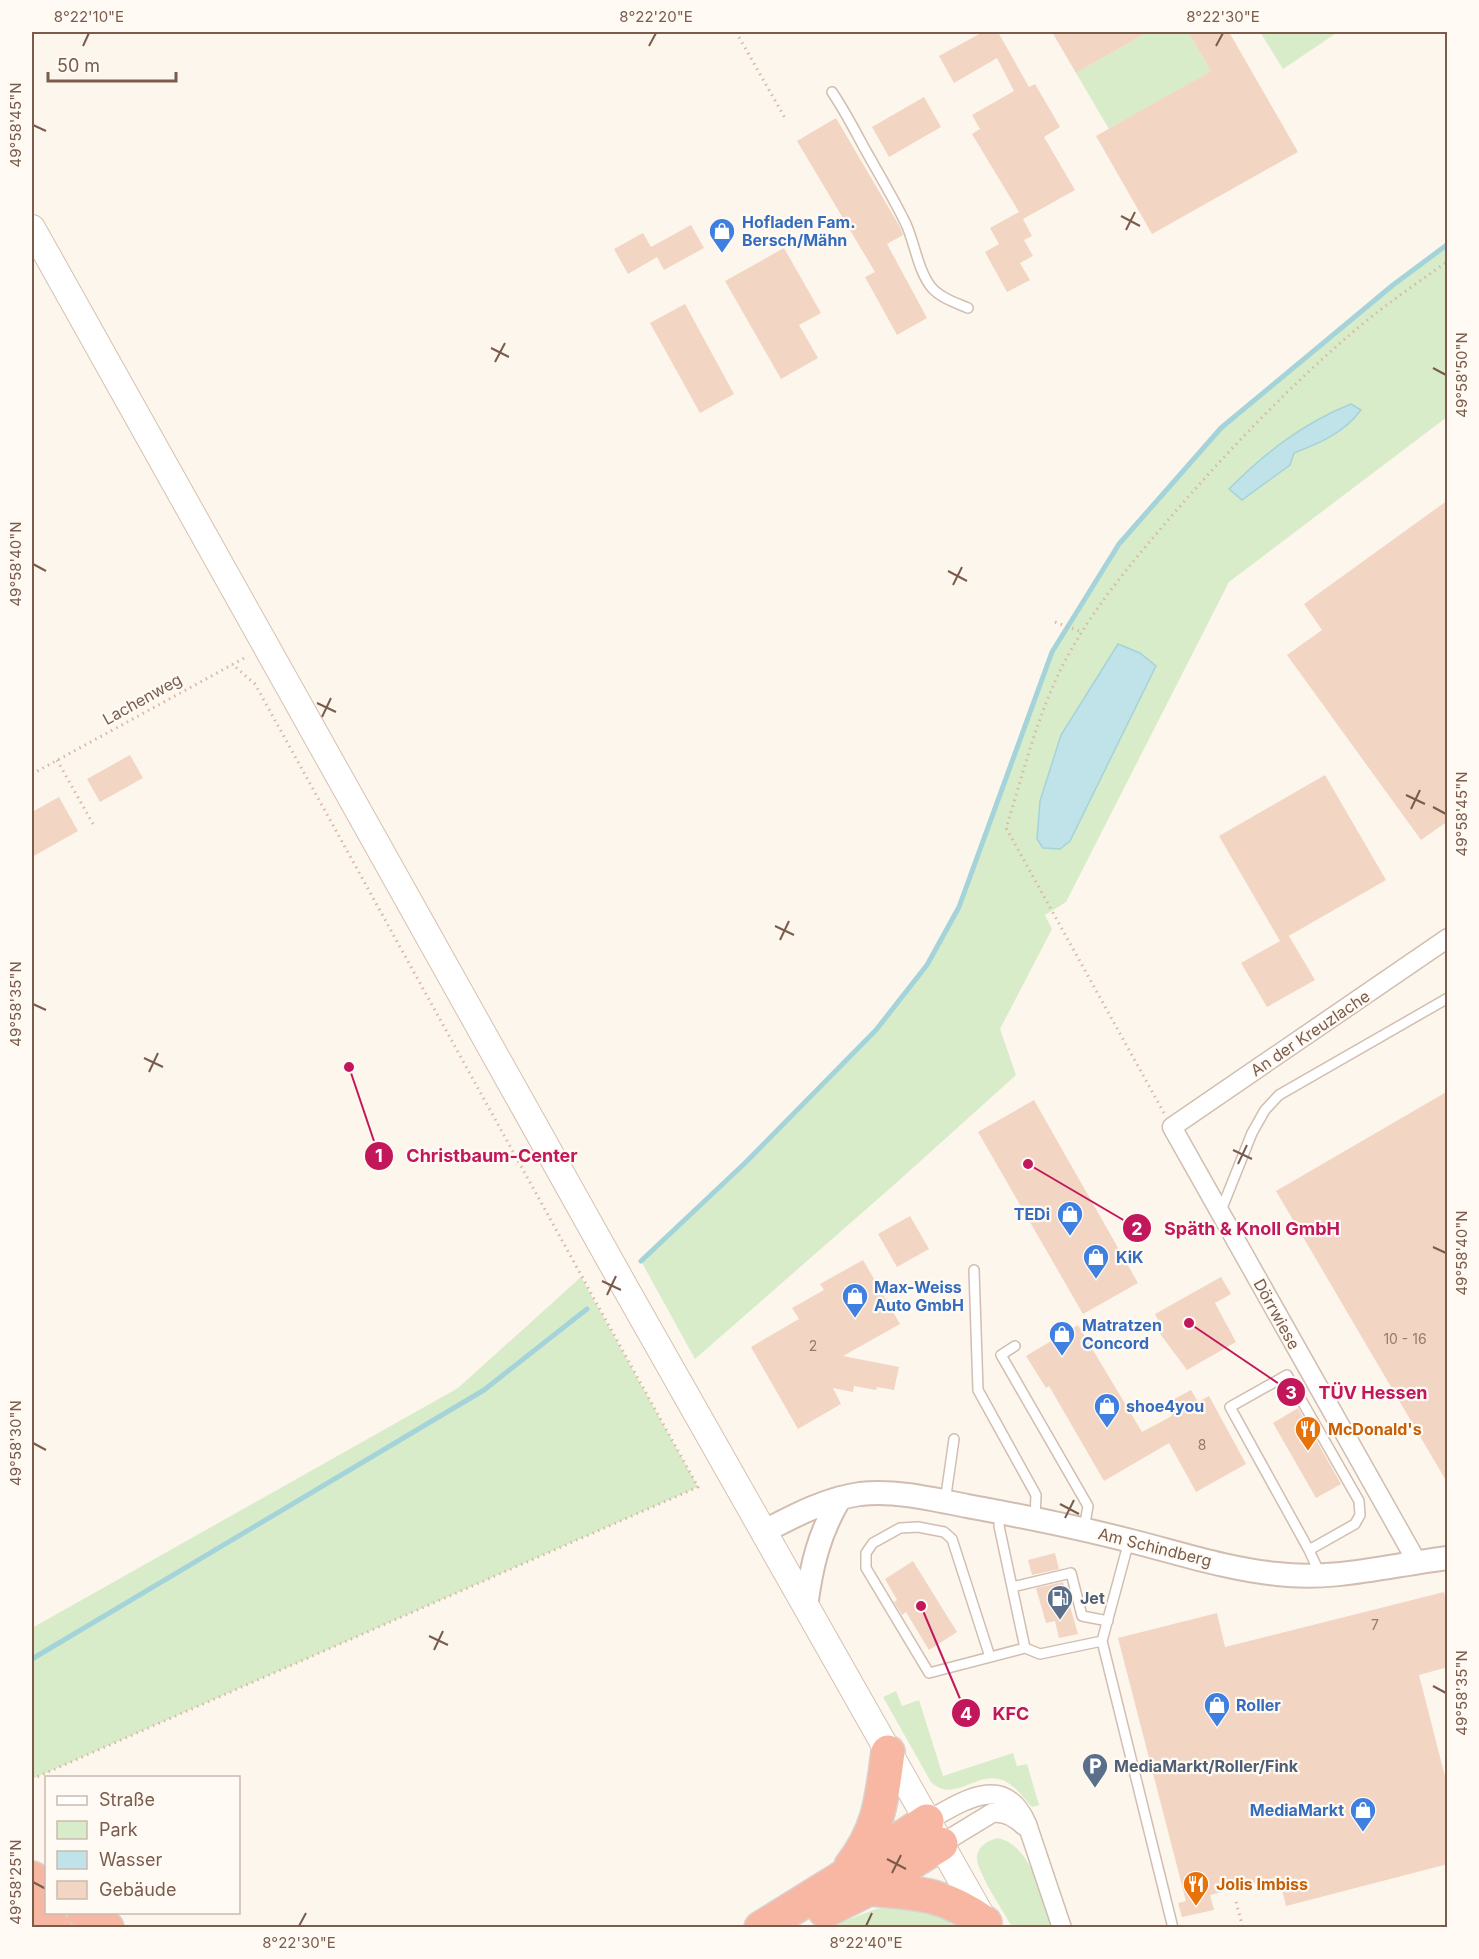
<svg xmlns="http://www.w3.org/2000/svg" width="1479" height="1959" font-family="Inter,sans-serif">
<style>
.green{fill:#d8ecc9;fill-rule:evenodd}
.water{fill:#bfe3e8;stroke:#a5d3da;stroke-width:1.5}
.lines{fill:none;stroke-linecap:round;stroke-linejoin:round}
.stream{stroke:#a5d3da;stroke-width:5}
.building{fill:#f3d5c3}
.service-casing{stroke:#d1beb0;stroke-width:12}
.minor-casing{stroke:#d1beb0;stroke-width:21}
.tertiary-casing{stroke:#d1beb0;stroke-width:26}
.secondary-casing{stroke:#d6c0b0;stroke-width:28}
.motorway-casing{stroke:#dad1cd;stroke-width:36}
.path{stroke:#d9b8a5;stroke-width:3;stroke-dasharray:1.5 4.5;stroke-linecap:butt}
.service{stroke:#fff;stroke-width:9}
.minor{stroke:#fff;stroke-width:18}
.tertiary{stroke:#fff;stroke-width:22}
.secondary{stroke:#fff;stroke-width:26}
.motorway{stroke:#f7b7a3;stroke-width:33}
.ticks{fill:none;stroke:#7a5c4d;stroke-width:2}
.labels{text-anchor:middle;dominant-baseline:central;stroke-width:4.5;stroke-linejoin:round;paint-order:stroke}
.number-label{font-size:14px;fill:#987a6a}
.shop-label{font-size:16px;font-weight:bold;fill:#366cbe;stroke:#fffaf3;text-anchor:start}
.street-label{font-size:16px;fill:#7a5c4d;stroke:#fffaf3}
.food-label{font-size:16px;font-weight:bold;fill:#c56008;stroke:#fffaf3;text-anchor:start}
.service-label{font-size:16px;font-weight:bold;fill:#4e5e75;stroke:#fffaf3;text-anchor:start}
.leader{fill:none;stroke:#c2185b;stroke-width:2}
.callout-dot{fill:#c2185b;stroke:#fffaf3;stroke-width:2}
.mark-label{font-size:18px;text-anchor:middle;font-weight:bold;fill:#fff}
.callout-label{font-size:18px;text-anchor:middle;font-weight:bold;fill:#c2185b;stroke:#fffaf3;stroke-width:4.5;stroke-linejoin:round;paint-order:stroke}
.neatline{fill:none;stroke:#7a5c4d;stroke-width:2}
.ticks-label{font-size:15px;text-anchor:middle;fill:#7a5c4d}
</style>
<rect width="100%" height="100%" fill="#fdf6ec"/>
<!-- green -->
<path class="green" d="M1148,32h40l23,39 -102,58 -33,-56z
M1260,32h78l-55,37z
M1447,244v173l-218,165 -163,320 -21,13 7,14 -52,100 16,46 -121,109 -200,175 -54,-98 104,-98 131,-133 51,-65 32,-58 93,-255 67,-108 102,-116 172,-143zM1118,644l38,22 -86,174 -10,9 -22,-10 2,-38 21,-66z
M581,1277l117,210 -666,292v-151l426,-240z
M896,1691l6,15 17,-6 24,76 70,-23 4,13 10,-2 12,41 -7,2c-9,-10 -16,-20 -27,-26 -28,-13 -50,24 -74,1l-48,-85z
M997,1838c35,6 44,60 54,89h-39c-7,-13 -38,-59 -35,-71 2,-11 11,-15 20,-18z
M909,1904l22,5 25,18 -130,1 50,-19z"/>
<!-- water -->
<path class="water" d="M1351,404l10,6c-17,23 -41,33 -67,43l-4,12 -48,35 -13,-11c36,-36 74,-66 122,-85z
M1118,644l22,9 16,13 -86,175 -10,8 -17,-1 -6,-9 3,-38 21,-66z"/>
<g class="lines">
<!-- stream -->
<path class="stream" d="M641,1261l104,-98 131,-133 51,-65 32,-58 93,-255 67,-108 102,-116 172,-143 55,-41
M32,1659l452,-269 103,-81"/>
</g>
<!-- building -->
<path class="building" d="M983,32h15l31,55 6,-3 25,43 -16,10 31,53 -52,29 9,17 -8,4 9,16 -13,7 10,17 -23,12 -22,-40 14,-8 -9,-16 29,-16 -47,-78 8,-5 -8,-14 42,-24 -17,-33 -43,25 -15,-27z
M1052,32h96l-72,41z
M1188,32h41l69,120 -146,82 -56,-98 115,-65z
M924,97l17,30 -52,30 -17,-30z
M836,118l64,109 3,8 -16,9 40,74 -30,17 -32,-58 10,-5 -78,-131z
M691,225l13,23 -40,22 -7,-13 -29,17 -14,-25 29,-16 8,14z
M784,248l37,65 -22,12 19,33 -37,21 -56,-98z
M685,304l49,90 -34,19 -50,-90z
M1448,500v321l-27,19 -134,-185 35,-25 -18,-26z
M130,755l13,23 -43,24 -13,-23z
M1325,775l61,105 -106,61 -61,-105z
M59,797l19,34 -46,26v-45z
M1289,936l26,44 -48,27 -26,-44z
M1448,1091v393l-172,-293z
M1034,1100l104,183 -55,31 -105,-182z
M910,1216l19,33 -32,18 -19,-33z
M863,1260l37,64 -57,32 56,11 -5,23 -17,-3 -1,3 -22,-4 -1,6 -20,-4 8,16 -43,25 -47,-82 48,-28 -7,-11 32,-18 -4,-6z
M1221,1277l10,17 -16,9 21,39 -49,28 -35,-47 6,-3 -3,-6z
M1078,1325l64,107 30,-16 -7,-12 26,-14 7,12 11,-6 37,68 -50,28 -27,-49 -65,38 -55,-95 -3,2 -20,-32z
M1298,1408l43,76 -25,14 -43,-75z
M1055,1553l4,16 -27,6 -4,-15z
M913,1561l44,71 -28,18 -23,-38 -4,3 -8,-13 3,-2 -12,-21z
M1063,1582l15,52 -19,4 -4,-17 -9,2 -10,-35z
M1444,1592l4,14v61l-29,8 29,113v76l-162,42 -7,-29 -69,18 4,15 -32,7 -4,-14 8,-2 -68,-263 99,-25 8,34z"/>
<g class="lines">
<!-- service casing -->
<g class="service-casing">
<path id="service" d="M832,92c13,19 23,39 34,59 14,25 28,48 40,73 9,20 12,47 26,64 9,10 24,15 36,20
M1220,1213l32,-80 13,-23 14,-15 169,-97
M974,1270l4,120 58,105 -1,24
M1015,1346l-14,9 87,151 -4,23
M945,1502l9,-63
M1000,1512l-1,14 26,122
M1129,1541l-27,100 71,287
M1309,1550l46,-26 5,-9 -1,-14 -72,-126 -57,32 79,143 11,24
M1012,1587l59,-14 11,43 26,5
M990,1657l-38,-118 -8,-7 -26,-5 -18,1 -27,15 -7,10v15l63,105 96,-25 15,6 62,-13"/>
</g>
<!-- minor casing -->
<g class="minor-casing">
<path id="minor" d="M1417,1562l-245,-435 276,-189
M927,1821c35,-19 77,-50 100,3l35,104
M941,1844l51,-31c13,-2 23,4 32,13"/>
</g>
<!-- tertiary casing -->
<g class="tertiary-casing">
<path id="tertiary" d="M763,1532c31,-16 62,-33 97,-38 36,-4 72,5 107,12 55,10 110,21 164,35 48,12 96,28 146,33 58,7 113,-9 171,-16
M806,1607c5,-40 13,-74 34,-109"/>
</g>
<!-- secondary casing -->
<g class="secondary-casing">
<path id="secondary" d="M32,228l594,1061 359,633"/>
</g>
<!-- motorway casing -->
<g class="motorway-casing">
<path id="motorway" d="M851,1866c29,-37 31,-69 37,-114
M32,1878l14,10
M869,1889c49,4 74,4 116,34
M825,1911l44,-22 72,-45
M84,1912l23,16
M32,1913l23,15
M761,1928l79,-49 87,-58"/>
</g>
<!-- path -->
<path class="path" d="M736,32l49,86
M1055,622l27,10
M57,760l36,64
M32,774l216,-118
M1164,1113l-158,-285c16,-51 29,-103 51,-151 27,-57 66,-104 106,-151 57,-67 124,-138 190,-194 30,-26 63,-48 95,-71
M32,1779l666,-292 -443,-803 -23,-20
M1236,1902l7,26"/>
<!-- service -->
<use href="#service" class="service"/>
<!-- minor -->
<use href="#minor" class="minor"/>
<!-- tertiary -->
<use href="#tertiary" class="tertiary"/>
<!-- secondary -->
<use href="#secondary" class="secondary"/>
<!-- motorway -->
<use href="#motorway" class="motorway"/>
</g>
<!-- ticks -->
<path class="ticks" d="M83,46l6,-13M649,46l7,-13M1216,46l7,-13M33,125l13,6M1121,216l19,10M1126,230l9,-18M491,348l18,9M495,362l10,-19M1433,368l13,7M33,564l13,7M948,571l19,10M953,585l9,-18M317,703l19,9M322,717l9,-19M1406,795l19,9M1433,807l13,7M1411,809l9,-19M775,926l19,9M780,940l9,-19M33,1004l13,6M144,1058l19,9M149,1072l9,-19M1233,1150l19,9M1238,1164l9,-19M1433,1247l13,6M602,1281l19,9M607,1295l9,-19M33,1443l13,7M1060,1504l19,10M1065,1518l9,-18M429,1636l19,9M434,1650l9,-19M1433,1686l13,7M887,1859l19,10M892,1873l9,-18M33,1882l13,7M299,1926l7,-13M866,1926l6,-13"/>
<!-- icons -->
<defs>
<g id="shop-pin" transform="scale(1.35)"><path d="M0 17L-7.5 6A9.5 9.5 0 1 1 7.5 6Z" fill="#3f7fe0" stroke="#fffaf3"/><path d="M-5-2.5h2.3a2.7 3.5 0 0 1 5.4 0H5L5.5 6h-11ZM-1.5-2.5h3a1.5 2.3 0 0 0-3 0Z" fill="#fff"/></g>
<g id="restaurant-pin" transform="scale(1.35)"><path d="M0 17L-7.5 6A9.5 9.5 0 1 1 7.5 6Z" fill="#e8710a" stroke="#fffaf3"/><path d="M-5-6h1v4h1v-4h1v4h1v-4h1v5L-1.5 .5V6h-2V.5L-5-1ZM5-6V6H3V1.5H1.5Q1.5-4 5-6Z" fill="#fff"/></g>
<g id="fuel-pin" transform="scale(1.35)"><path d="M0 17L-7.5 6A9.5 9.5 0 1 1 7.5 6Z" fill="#5c6f8a" stroke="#fffaf3"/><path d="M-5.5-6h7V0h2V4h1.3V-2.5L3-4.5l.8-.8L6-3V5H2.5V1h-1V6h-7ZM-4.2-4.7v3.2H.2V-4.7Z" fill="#fff"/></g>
<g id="parking-pin" transform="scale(1.35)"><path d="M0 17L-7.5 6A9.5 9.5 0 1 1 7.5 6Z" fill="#5c6f8a" stroke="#fffaf3"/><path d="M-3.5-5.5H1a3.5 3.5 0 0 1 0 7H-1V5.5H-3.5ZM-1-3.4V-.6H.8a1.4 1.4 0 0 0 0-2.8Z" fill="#fff"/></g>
</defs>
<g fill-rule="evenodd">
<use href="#shop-pin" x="722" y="231"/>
<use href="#shop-pin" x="1070" y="1214"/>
<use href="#shop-pin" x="1096" y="1257"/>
<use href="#shop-pin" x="855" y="1296"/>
<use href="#shop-pin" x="1062" y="1334"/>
<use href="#shop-pin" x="1107" y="1406"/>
<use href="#restaurant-pin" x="1308" y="1429"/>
<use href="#fuel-pin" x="1060" y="1598"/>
<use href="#shop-pin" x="1217" y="1705"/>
<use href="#parking-pin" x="1095" y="1766"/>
<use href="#shop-pin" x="1363" y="1810"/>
<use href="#restaurant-pin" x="1196" y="1884"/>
</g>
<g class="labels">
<!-- number labels -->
<g class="number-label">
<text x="1405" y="1338">10 - 16</text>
<text x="813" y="1345">2</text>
<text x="1202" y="1444">8</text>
<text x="1375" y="1624">7</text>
</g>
<!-- shop labels -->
<g class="shop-label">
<text x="742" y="222">Hofladen Fam.<tspan x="742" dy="18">Bersch/Mähn</tspan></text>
<text x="1050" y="1214" text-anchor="end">TEDi</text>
<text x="1116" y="1257">KiK</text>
<text x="874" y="1287">Max-Weiss<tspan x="874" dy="18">Auto GmbH</tspan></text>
<text x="1082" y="1325">Matratzen<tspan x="1082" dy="18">Concord</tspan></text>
<text x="1126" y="1406">shoe4you</text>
<text x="1236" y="1705">Roller</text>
<text x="1344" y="1810" text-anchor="end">MediaMarkt</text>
</g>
<!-- street labels -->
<g class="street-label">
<text transform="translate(142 699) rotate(-29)">Lachenweg</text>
<text transform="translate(1310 1033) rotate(-34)">An der Kreuzlache</text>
<text transform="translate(1277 1314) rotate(61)">Dörrwiese</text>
<text transform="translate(1155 1547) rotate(14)">Am Schindberg</text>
</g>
<!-- food labels -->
<g class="food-label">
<text x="1328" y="1429">McDonald's</text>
<text x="1216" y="1884">Jolis Imbiss</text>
</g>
<!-- service labels -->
<g class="service-label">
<text x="1080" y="1598">Jet</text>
<text x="1114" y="1766">MediaMarkt/Roller/Fink</text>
</g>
</g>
<!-- callouts -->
<path class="leader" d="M349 1067L379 1156M1028 1164L1137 1228M1189 1323L1291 1392M921 1606L966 1713"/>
<g class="callout-dot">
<circle cx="349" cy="1067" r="6"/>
<circle cx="1028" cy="1164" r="6"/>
<circle cx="1189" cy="1323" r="6"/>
<circle cx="921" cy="1606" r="6"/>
<circle cx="379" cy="1156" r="15"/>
<circle cx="1137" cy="1228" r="15"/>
<circle cx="1291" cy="1392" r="15"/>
<circle cx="966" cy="1713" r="15"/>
</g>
<g class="mark-label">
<text x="379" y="1162">1</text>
<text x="1137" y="1235">2</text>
<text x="1291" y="1399">3</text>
<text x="966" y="1720">4</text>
</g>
<g class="callout-label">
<text x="492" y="1162">Christbaum-Center</text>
<text x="1252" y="1235">Späth &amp; Knoll GmbH</text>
<text x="1373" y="1399">TÜV Hessen</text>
<text x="1011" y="1720">KFC</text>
</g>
<!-- border -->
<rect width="1479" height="1959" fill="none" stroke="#fffaf3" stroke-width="66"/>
<!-- legend -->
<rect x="45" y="1776" width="195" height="138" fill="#fffaf3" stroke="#cabbb1" stroke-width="1.5"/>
<rect x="57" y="1796" width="30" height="9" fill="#ffffff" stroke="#cabbb1" stroke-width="1.5"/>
<text x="99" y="1806" font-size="18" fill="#7a5c4d">Straße</text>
<rect x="57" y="1821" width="30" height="18" fill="#d8ecc9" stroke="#cabbb1" stroke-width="1.5"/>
<text x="99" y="1836" font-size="18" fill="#7a5c4d">Park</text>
<rect x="57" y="1851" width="30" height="18" fill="#bfe3e8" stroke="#cabbb1" stroke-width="1.5"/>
<text x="99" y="1866" font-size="18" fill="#7a5c4d">Wasser</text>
<rect x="57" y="1881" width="30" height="18" fill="#f3d5c3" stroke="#cabbb1" stroke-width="1.5"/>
<text x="99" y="1896" font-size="18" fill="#7a5c4d">Gebäude</text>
<!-- scale -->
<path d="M48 72v9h128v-9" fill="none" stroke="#7a5c4d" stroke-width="3"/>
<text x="57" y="72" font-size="18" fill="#7a5c4d" stroke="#fffaf3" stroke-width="4.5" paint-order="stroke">50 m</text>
<rect x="33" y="33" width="1413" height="1893" class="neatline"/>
<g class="ticks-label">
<text x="89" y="22">8°22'10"E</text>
<text x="656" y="22">8°22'20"E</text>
<text x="1223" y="22">8°22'30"E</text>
<text transform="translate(16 125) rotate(-90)" y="5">49°58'45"N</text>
<text transform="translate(1462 375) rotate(-90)" y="5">49°58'50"N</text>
<text transform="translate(16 564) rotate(-90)" y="5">49°58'40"N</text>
<text transform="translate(1462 814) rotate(-90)" y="5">49°58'45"N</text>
<text transform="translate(16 1004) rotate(-90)" y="5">49°58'35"N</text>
<text transform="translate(1462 1253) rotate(-90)" y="5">49°58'40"N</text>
<text transform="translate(16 1443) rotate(-90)" y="5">49°58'30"N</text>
<text transform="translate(1462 1693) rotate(-90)" y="5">49°58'35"N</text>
<text transform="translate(16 1882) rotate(-90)" y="5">49°58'25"N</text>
<text x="299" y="1948">8°22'30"E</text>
<text x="866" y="1948">8°22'40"E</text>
</g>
</svg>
